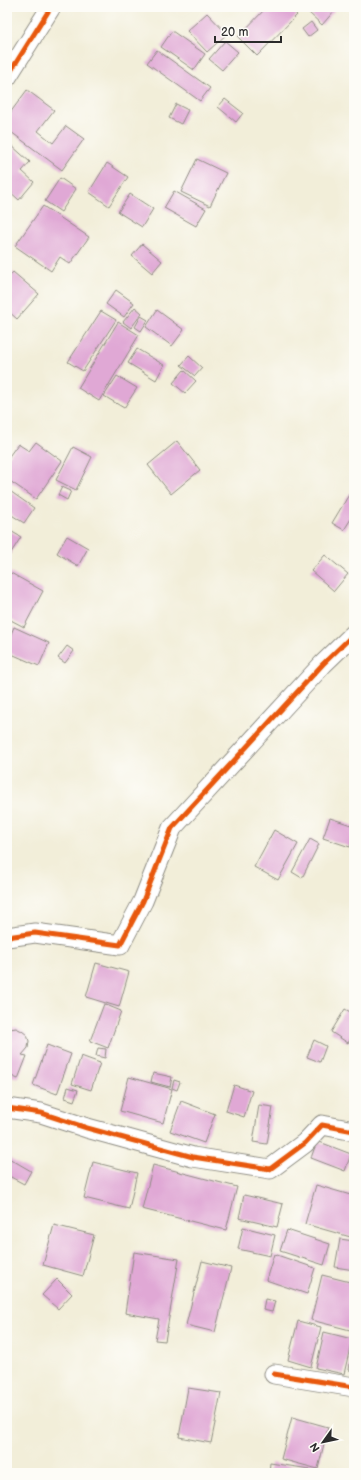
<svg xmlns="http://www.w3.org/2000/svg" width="361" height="1480" font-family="'Balsamiq Sans',sans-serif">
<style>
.building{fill:#e0a8d5}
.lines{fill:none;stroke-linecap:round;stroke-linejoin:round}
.minor-casing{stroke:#8e8c82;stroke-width:21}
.minor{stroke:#fff;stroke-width:19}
.cycleway-casing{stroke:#fdfcf7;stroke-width:8}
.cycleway{stroke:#e8590c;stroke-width:5}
</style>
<rect width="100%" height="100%" fill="#fdfcf7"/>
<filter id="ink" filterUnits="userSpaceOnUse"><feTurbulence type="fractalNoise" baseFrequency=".025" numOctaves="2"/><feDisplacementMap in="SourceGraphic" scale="8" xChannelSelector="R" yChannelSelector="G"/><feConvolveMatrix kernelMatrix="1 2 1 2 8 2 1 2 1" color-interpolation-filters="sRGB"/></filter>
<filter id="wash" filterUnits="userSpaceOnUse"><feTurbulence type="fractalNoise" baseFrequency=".012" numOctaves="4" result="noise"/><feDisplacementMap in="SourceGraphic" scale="16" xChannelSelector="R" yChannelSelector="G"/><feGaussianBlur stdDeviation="0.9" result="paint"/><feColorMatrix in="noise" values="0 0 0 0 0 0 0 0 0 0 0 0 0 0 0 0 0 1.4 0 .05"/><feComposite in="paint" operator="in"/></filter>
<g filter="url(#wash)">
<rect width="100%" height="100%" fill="#f2eed9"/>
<g id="blocks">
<!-- building -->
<path class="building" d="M267,7h22l8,8 -40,41 -19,-19z
M313,7h16l5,4 -12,14 -14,-13z
M207,13l20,21 -20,18 -20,-21z
M311,22l6,8 -9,7 -6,-8z
M172,31l33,23 -11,16 -33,-23z
M225,41l13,11 -16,18 -13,-11z
M157,50l53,38 -10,13 -53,-38z
M27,90l27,20 -16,21 15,12 13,-17 18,13 -22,31 -55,-41v-12z
M225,99l18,14 -7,9 -18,-15z
M176,104l12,6 -7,14 -12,-6z
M11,145l19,17 -8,9 12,11 -15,18 -12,-11v-39z
M197,159l29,14 -16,33 -29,-14z
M107,163l21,14 -19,29 -20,-14z
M60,178l16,11 -15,23 -16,-11z
M174,191l32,18 -10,17 -32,-18z
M130,194l23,15 -11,18 -24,-15z
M43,206l46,31 -19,27 -10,-7 -9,14 -36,-25z
M142,244l20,17 -10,12 -20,-17z
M13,272l26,22 -22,25 -10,-9v-31z
M116,290l18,13 -10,14 -18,-13z
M135,307l7,6 -11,15 -8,-6z
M157,310l27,20 -12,16 -26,-19z
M101,311l15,9 -33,51 -15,-9z
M141,316l7,4 -7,11 -6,-4z
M118,322l21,13 -40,66 -21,-13z
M137,349l27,16 -8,15 -28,-17z
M189,356l13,12 -7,8 -14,-11z
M184,370l12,11 -11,12 -12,-10z
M117,376l20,12 -13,20 -20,-12z
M177,441l23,29 -29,24 -23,-29z
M36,442l26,19 -26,38 -29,-20v-20l11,-15 11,7z
M73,447l19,10 -16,33 -20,-10z
M62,487l9,4 -4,9 -9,-5z
M7,489l27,19 -10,15 -17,-11z
M350,493l4,2v19l-10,16 -12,-7z
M7,529l14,8 -14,22z
M67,536l21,12 -10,18 -21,-13z
M325,555l23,19 -14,17 -23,-20z
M9,572l34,19 -19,36 -17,-9v-42z
M14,627l35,16 -10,23 -32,-14v-9z
M67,646l7,5 -9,12 -7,-5z
M330,818l24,8v10l-4,11 -27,-9z
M274,830l24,14 -20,36 -24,-13z
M310,839l9,5 -17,34 -10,-6z
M96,963l33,9 -10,35 -33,-10z
M104,1004l17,7 -13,37 -18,-7z
M345,1009l9,5v20l-6,9 -17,-11z
M16,1028l6,3 5,4 2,6 -1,7 -6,7 5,1 -9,23 -11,-5v-44l3,-1z
M314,1040l12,6 -6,16 -13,-5z
M47,1045l24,9 -14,40 -24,-9z
M98,1048l8,1 -1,9 -9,-2z
M81,1056l19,7 -9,27 -19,-6z
M153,1073l19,4 -2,10 -19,-5z
M129,1077l43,12 -9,34 -43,-12z
M174,1080l6,2 -3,8 -5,-2z
M234,1085l18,6 -8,26 -18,-6z
M68,1087l10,3 -4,11 -9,-3z
M181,1101l34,13 -11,29 -34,-12z
M259,1105l14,2 -6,37 -14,-2z
M317,1141l34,13 -6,17 -34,-13z
M7,1157l24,14 -7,13 -17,-9z
M93,1162l44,11 -8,36 -45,-11z
M153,1165l84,22 -11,43 -84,-21z
M316,1185l38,11v42l-49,-14z
M244,1195l39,9 -6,23 -38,-9z
M54,1225l40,10 -11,41 -40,-11z
M243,1227l32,8 -5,21 -32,-7z
M287,1230l43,14 -6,21 -44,-14z
M340,1239l14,2v29l-19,-3z
M134,1252l45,7 -14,82 -10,-1 4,-21 -34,-6z
M274,1254l41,14 -8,26 -41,-14z
M202,1261l29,7 -16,64 -29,-7z
M322,1275l32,8v48l-43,-11z
M57,1279l15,15 -14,15 -16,-14z
M265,1299l10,2 -3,11 -9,-2z
M298,1321l23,6 -10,40 -23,-7z
M324,1332l28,7 -8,35 -28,-6z
M353,1347h1v24l-5,-1z
M188,1388l33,5 -10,50 -32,-6z
M292,1417l36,10 -10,42 -37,-10z
M270,1463l40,6v4h-41z"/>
</g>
</g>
<g filter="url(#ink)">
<use href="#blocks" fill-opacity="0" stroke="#8e8c82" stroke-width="1"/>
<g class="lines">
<!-- minor casing -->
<g class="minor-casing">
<path id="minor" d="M7,77l44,-70
M7,937l28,-4 85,12 23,-44 29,-73 151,-164 31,-30
M7,1108l34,5 46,15 106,29 77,12 35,-26 17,-18 32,6
M274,1374l80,13"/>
</g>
<!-- minor -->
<use href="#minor" class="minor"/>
<!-- cycleway casing -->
<g class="cycleway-casing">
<path id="cycleway" d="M7,77l44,-70
M7,937l28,-4 85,12 23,-44 29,-73 151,-164 31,-30
M7,1108l34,5 46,15 106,29 77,12 35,-26 17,-18 32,6
M274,1374l80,13"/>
</g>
<!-- cycleway -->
<use href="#cycleway" class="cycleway"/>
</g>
</g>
<!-- margin -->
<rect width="361" height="1480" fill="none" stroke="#fdfcf7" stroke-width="24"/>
<!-- north arrow -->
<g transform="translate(323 1442) rotate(237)" stroke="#fdfcf7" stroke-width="3" paint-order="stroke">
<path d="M0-3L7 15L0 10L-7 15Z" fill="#2b2b2b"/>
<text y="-6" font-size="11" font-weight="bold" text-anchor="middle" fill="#2b2b2b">N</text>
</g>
<!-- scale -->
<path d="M215 36v6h66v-6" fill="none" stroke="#2b2b2b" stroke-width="2"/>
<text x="221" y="36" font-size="12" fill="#2b2b2b" stroke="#fdfcf7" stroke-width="3" paint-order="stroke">20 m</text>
</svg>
